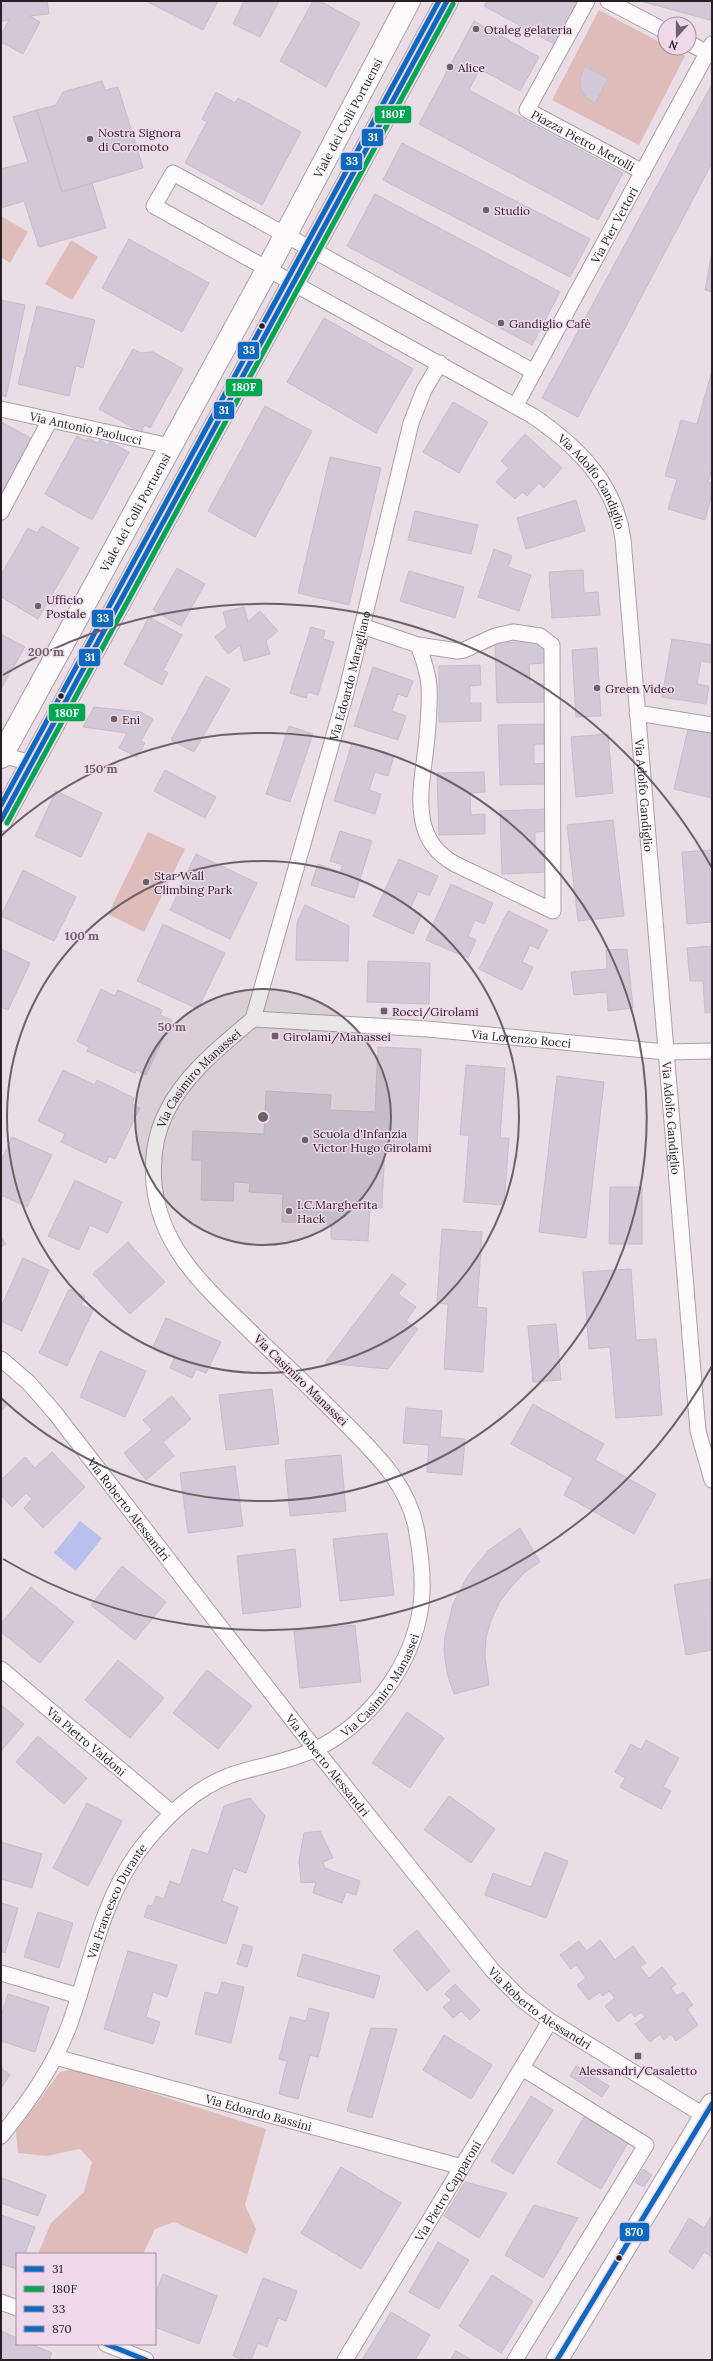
<svg xmlns="http://www.w3.org/2000/svg" width="713" height="2361" font-family="Lora,serif">
<style>
.green{fill:#ddbcb9}
.water{fill:#bac0ed}
.building{fill:#d3c8d7;stroke:#c6bec7}
.lines{fill:none;stroke-linecap:round;stroke-linejoin:round}
.street-casing{stroke:#aaa0a7;stroke-width:17}
.secondary-casing{stroke:#aaa0a7;stroke-width:23}
.primary-casing{stroke:#aaa0a7;stroke-width:24}
.street{stroke:#fcfafb;stroke-width:15}
.secondary{stroke:#fcfafb;stroke-width:21}
.primary{stroke:#fcfafb;stroke-width:22}
.bus-1-casing{stroke:#efd8e9;stroke-width:8}
.bus-2-casing{stroke:#efd8e9;stroke-width:8}
.bus-3-casing{stroke:#efd8e9;stroke-width:8}
.bus-4-casing{stroke:#efd8e9;stroke-width:8}
.bus-1{stroke:#0c69bf;stroke-width:5}
.bus-2{stroke:#00a651;stroke-width:5}
.bus-3{stroke:#0c69bf;stroke-width:5}
.bus-4{stroke:#0c69bf;stroke-width:5}
.ring{fill:none;stroke:#6b6269;stroke-width:2}
.poi-dot{fill:#6b6269;stroke:#efd8e9;stroke-width:1.5}
.bus-dot{fill:#271f25;stroke:#efd8e9;stroke-width:1.5}
.labels{text-anchor:middle;dominant-baseline:central;stroke-width:3;stroke-linejoin:round;paint-order:stroke}
.poi-label{font-size:12px;fill:#271f25;stroke:#efd8e9;text-anchor:start}
.street-label{font-size:12px;fill:#271f25;stroke:#efd8e9}
.centre{fill:#6b6269;stroke:#efd8e9;stroke-width:2}
.ring-label{font-size:12px;text-anchor:middle;font-weight:bold;fill:#6b6269;stroke:#efd8e9;stroke-width:3;stroke-linejoin:round;paint-order:stroke}
.line-badge{stroke:#efd8e9;stroke-width:1.5}
.badge-label{font-size:11px;text-anchor:middle;font-weight:bold;fill:#fff}
</style>
<rect width="100%" height="100%" fill="#eadde6"/>
<!-- green -->
<path class="green" d="M599,10l66,35v3h5l15,8 -46,89 -87,-45z
M1,216l27,16 -18,31 -9,-6z
M71,240l27,17 -26,43 -27,-16z
M148,832l37,17 -41,83 -36,-18z
M75,2069l191,60 -21,76 11,24 -9,25 -73,-32 -19,7 -12,25h-105l13,-31 33,-31 8,-30 -12,-13 -34,7 -28,-3 -2,-22 44,-59z"/>
<!-- water -->
<path class="water" d="M80,1521l22,17 -26,33 -22,-18z"/>
<!-- building -->
<path class="building" d="M1,1h46l2,13 -19,2 10,6 -17,32 -22,-12v-7l8,-15 -7,1z
M146,1h72l-15,29z
M244,1h35l-19,36 -27,-13z
M313,1h7l40,22 -34,64 -46,-26z
M487,1h86l6,3 -23,41 -72,-39z
M640,1h72v16l-2,3z
M474,21l65,36 -19,34 -40,-22 -11,21 154,83 -25,47 -179,-96z
M585,66l23,13 -13,24 -10,-6 -4,-10 -1,-8z
M102,81l3,9 13,-3 25,81 -81,24 -25,-82 19,-5 7,-13z
M712,84v79l-134,254 -36,-19z
M216,92l19,11 3,-5 63,34 -39,73 -77,-42 22,-41 -5,-3z
M37,110l25,82 30,-9 14,45 -67,19 -15,-46 -23,7v-39l27,-7 -15,-45z
M402,143l188,96 -20,38 -187,-97z
M375,194l185,98 -28,53 -185,-99z
M129,239l80,44 -27,49 -80,-44z
M712,252v40l-7,-2z
M1,300l24,5 -19,92 -5,-2z
M37,306l58,14 -12,48 -7,-2 -7,30 -51,-12z
M324,318l89,51 -37,64 -89,-51z
M133,349l8,4 12,-1 30,17 -33,59 -5,-3 -4,7 -42,-23z
M712,371v98l-4,13 4,1v11l-7,26 -37,-11 9,-30 -12,-3 16,-56 16,4z
M453,402l35,20 -29,51 -36,-21z
M265,406l47,25 -57,106 -47,-26z
M1,422l30,16 -29,55 -1,-1z
M525,434l37,34 -18,20 -5,-5 -12,13 -5,-4 -7,7 -19,-17 13,-14 -8,-7z
M77,436l9,5 2,-3 10,5 2,-3 8,5 2,-3 19,10 -37,68 -47,-26z
M330,457l51,11 -32,137 -51,-12z
M576,500l9,31 -59,18 -9,-31z
M415,511l63,14 -7,29 -63,-14z
M42,526l37,22 -41,71 -37,-22v-22l27,-47 9,5z
M494,549l18,7 -4,11 23,8 -12,36 -41,-14z
M177,568l28,16 -24,42 -28,-16z
M583,570l1,23 14,-1 2,23 -48,3 -3,-46z
M409,571l55,16 -9,31 -55,-17z
M244,607l4,15 12,-11 18,20 -12,10 4,13 -26,7 -4,-16 -12,9 -13,-17 12,-10 -4,-15z
M149,617l33,18 -19,35 5,3 -6,12 -38,-21z
M311,627l14,4 -2,8 11,3 -16,53 -10,-3 -2,6 -16,-5z
M1,634l24,13 -24,42z
M672,639l40,6v18l-11,-2 -4,23 12,2 -3,18 -44,-7z
M543,641l1,22 -15,1 1,20h13l1,18 -47,1 -2,-60z
M597,648l4,68 -25,1 -4,-67z
M480,665l1,20 -11,1v17h11v18l-42,1v-56z
M373,667l40,14 -6,16 -9,-3 -6,17 14,5 -8,24 -44,-14z
M206,676l24,13 -36,63 -23,-12z
M94,707l47,5 12,7 -12,22 4,2 -8,14 -18,-9 8,-15 -44,-6z
M544,724v20h-10v20l12,-1v21l-46,1 -2,-60z
M289,726l24,8 -23,68 -24,-8z
M688,729l24,5v64l-38,-9z
M608,734l5,59 -37,4 -5,-60z
M352,743l42,13 -6,20 -13,-4 -6,18 12,4 -6,20 -41,-13z
M165,770l51,27 -11,21 -51,-27z
M484,772l1,20 -15,1 1,22 14,-1v20l-46,1 -2,-62z
M56,791l46,22 -21,44 -46,-21z
M545,809l1,22 -11,1v19h14v21l-47,2 -2,-63z
M613,820l11,96 -46,5 -11,-96z
M340,831l32,10 -18,57 -43,-13 7,-21 22,8 3,-7 -13,-4z
M712,850v72l-25,2 -5,-72z
M196,854l61,29 -27,56 -60,-29z
M399,859l39,17 -9,20 -11,-5 -8,18 12,5 -9,20 -40,-18z
M23,870l53,27 -22,44 -53,-25z
M451,884l42,19 -9,21 -9,-4 -7,16 8,4 -8,18 -42,-18z
M305,905l44,21 -1,35 -52,-1 1,-38z
M508,911l40,19 -10,19 -8,-4 -8,17 11,5 -11,23 -43,-21z
M163,924l62,29 -27,56 -61,-28z
M712,946v66l-7,1 -2,-32h-13l-3,-33z
M1,949l29,14 -22,47 -7,-3z
M627,949l6,59 -25,3 -1,-19 -33,3 -3,-23 36,-3 -1,-19z
M368,961l62,2 -1,41 -62,-2z
M101,989l14,7 3,-6 44,20 -2,5 12,5 -26,55 -10,-5 -1,3 -48,-22 2,-4 -12,-6z
M378,1047l43,2 -4,98 -32,-1 -3,62 -12,-1 -2,34 -37,-2v-15l-49,-2 1,-28 -34,-2 1,-9 -16,-1 -1,19 -32,-1 1,-40h-10l1,-29 71,3 2,-43 65,4 -1,15 45,2z
M466,1065l39,3 -5,70h9l-5,67 -40,-3 5,-67h-9z
M63,1070l32,15 2,-5 37,18 -2,6 8,4 -25,51 -6,-3 -3,7 -45,-21 4,-8 -27,-13z
M557,1076l47,6 -18,156 -47,-6z
M12,1137l40,18 -25,52 -26,-12v-34z
M75,1180l47,22 -14,31 -18,-8 -11,25 -31,-14z
M610,1187h32v57h-33z
M442,1229l40,3 -5,75 10,1 -4,64 -39,-3 4,-65 -11,-1z
M1,1237l5,7 -5,3z
M128,1242l37,40 -35,32 -37,-40z
M23,1258l26,12 -27,61 -21,-10v-14z
M631,1269l5,71 20,-1 6,76 -46,3 -6,-71 -21,2 -6,-77z
M392,1274l14,10 -8,10 18,13 -10,14 12,8 -30,40 -63,-6z
M69,1289l16,7 -4,9 12,5 -26,56 -28,-13z
M166,1318l55,24 -15,31 -10,-4 -4,9 -22,-10 5,-12 -22,-9z
M556,1324l5,56 -28,2 -5,-56z
M100,1351l46,20 -21,46 -45,-20z
M272,1389l7,55 -53,6 -7,-55z
M172,1396l19,23 -28,23 11,14 -28,24 -22,-27 28,-23 -9,-10z
M1,1397l7,7 -7,7z
M533,1404l71,40 -9,16 61,34 -22,40 -70,-39 9,-17 -62,-34z
M406,1408l36,3 -2,26 25,2 -3,36 -35,-3 2,-27 -26,-2z
M52,1452l33,35 -42,41 -19,-20 8,-9 -6,-6 -14,14 -11,-12v-15l24,-23 10,11z
M341,1455l5,56 -56,5 -5,-56z
M235,1466l8,60 -55,7 -8,-60z
M520,1528l20,34 -15,10 -14,15 -12,16 -8,17 -5,18 -1,19 4,28 -35,9 -7,-21 -3,-22 1,-15 8,-32 14,-27 10,-13 12,-14z
M387,1533l7,62 -54,6 -7,-62z
M295,1549l6,58 -58,7 -6,-58z
M122,1566l44,36 -31,38 -44,-35z
M711,1579l1,71 -26,5 -12,-70z
M31,1587l43,35 -34,41 -39,-31v-8z
M355,1625l6,57 -61,6 -6,-57z
M118,1660l46,38 -34,40 -45,-38z
M207,1670l45,36 -34,43 -45,-36z
M1,1705l23,19 -23,27z
M407,1712l37,26 -34,50 -38,-25z
M38,1736l49,42 -23,26 -48,-42z
M646,1740l33,18 -16,29 8,4 -10,18 -41,-22 5,-9 -10,-6 16,-28 10,6z
M449,1796l46,33 -24,34 -47,-33z
M250,1798l15,18 -19,57 -13,-5 -11,33 16,6 -12,37 -82,-27 4,-12 5,1 3,-10 8,3 6,-18 10,4 12,-36 16,5 16,-48z
M87,1803l35,18 -34,65 -35,-18z
M320,1831l13,27 -10,4 2,6 35,13 -4,14 -10,-3 -4,11 -29,-10 3,-11 -15,1 -2,-22 5,-28z
M1,1842l41,12 -10,34 -31,-9z
M545,1852l23,9 -22,57 -61,-23 8,-22 38,14z
M1,1903l17,5 -13,45 -4,-2z
M38,1912l35,11 -14,45 -35,-11z
M417,1930l33,41 -23,20 -34,-41z
M600,1940l15,20 18,-14 13,17 -6,4 9,11 13,-11 14,17 -5,4 6,8 6,-4 10,13 -6,4 11,16 -22,16 -5,-7 -7,6 -4,-6 -10,8 -15,-18 10,-7 -4,-5 -6,5 -4,-5 -13,10 -13,-16 10,-8 -6,-7 -6,5 -3,-4 -11,8 -12,-15 9,-7 -10,-13 -5,4 -11,-14 19,-14 8,10z
M243,1944l10,3 -6,20 -10,-3z
M128,1951l49,14 -10,32 -14,-5 -7,25 14,5 -7,22 -49,-15z
M303,1954l77,22 -6,22 -77,-22z
M222,1982l22,5 -13,56 -36,-9 10,-42 13,3z
M455,1984l25,26 -10,10 -9,-9 -8,7 -10,-11 8,-7 -6,-6z
M8,1994l41,13 -14,45 -34,-11v-25z
M309,2008l20,5 -11,44 -8,-2 -12,44 -19,-5 8,-33 -8,-2 11,-42 16,4z
M371,2028l26,1 -25,89 -25,-7z
M444,2035l48,30 -21,34 -48,-29z
M576,2066l33,20 -7,11 -32,-21z
M1,2068l9,7 -9,13z
M531,2096l22,14 -40,64 -22,-13z
M584,2117l44,26 -27,46 -44,-26z
M341,2167l60,36 -40,66 -60,-36z
M643,2169l9,6 -8,12 -9,-5z
M2,2178l44,17 -8,21 -37,-13z
M465,2182l42,11 -28,45 -35,-22z
M534,2205l44,13 -35,60 -38,-23z
M1,2215l34,12 -10,27h-8v15l-16,-5z
M712,2215v42l-8,-5 -11,17 -24,-17 20,-34 15,10z
M438,2242l31,18 -30,49 -30,-17z
M163,2274l54,22 -18,48 -44,-17v-33z
M492,2275l41,26 -32,52 -42,-27z
M263,2278l34,13 -11,30 -8,-3 -11,29 -9,-4 -7,17h-6l-12,-4z
M391,2312l39,23 -15,25h-53z
M1,2331l16,7v6h14l21,9 -3,7h-48z
M456,2351l16,9h-22z"/>
<g class="lines">
<!-- street casing -->
<g class="street-casing">
<g id="street">
<path id="s1" d="M587,1l-60,109 116,62"/>
<path d="M608,1l57,30"/>
<path d="M689,43l20,11"/>
<path id="s2" d="M534,372l-361,-199 -19,33 379,210c45,31 82,67 90,123l75,892 14,49"/>
<path id="s3" d="M516,405l196,-361"/>
<path id="s4" d="M1,409l169,37"/>
<path d="M1,512l49,-92"/>
<path d="M362,626l56,19 39,6 7,-1 31,-14 18,-4 27,4 12,9 1,266 -98,-47c-46,-25 -34,-74 -29,-117 2,-19 4,-42 3,-61 -1,-14 -6,-28 -11,-41"/>
<path d="M637,713l75,12"/>
<path d="M1,755l31,8"/>
<path id="s5" d="M253,1019l93,-326 65,-270 13,-33 16,-27"/>
<path id="s6" d="M253,1019l175,10 238,23 46,-1"/>
<path id="s7" d="M1,1359l27,23 27,31 249,322 188,235 28,28 30,23 155,95"/>
<path id="s8" d="M1,1669l171,144"/>
<path d="M1,1973l78,23"/>
<path id="s9" d="M55,2057l407,110"/>
<path id="s10" d="M1,2136c27,-33 53,-70 68,-110 21,-58 32,-123 69,-174 24,-32 55,-63 93,-77 27,-9 56,-13 83,-25 55,-26 99,-84 107,-145 3,-24 0,-49 -4,-72 -7,-47 -42,-80 -74,-112 -29,-29 -58,-57 -88,-85 -46,-46 -94,-84 -101,-152 -2,-24 1,-49 12,-71 19,-39 54,-66 87,-94"/>
<path d="M1,2302l16,6"/>
<path d="M106,2344l40,16"/>
<path id="s11" d="M345,2360l205,-339"/>
<path d="M515,2360l131,-215 -124,-77"/>
</g>
</g>
<!-- secondary casing -->
<g class="secondary-casing">
<path id="secondary" d="M557,2360l155,-256"/>
</g>
<!-- primary casing -->
<g class="primary-casing">
<g id="primary">
<path id="s12" d="M1,757l267,-489 141,-267"/>
<path d="M1,820l446,-819"/>
</g>
</g>
<!-- street -->
<use href="#street" class="street"/>
<!-- secondary -->
<use href="#secondary" class="secondary"/>
<!-- primary -->
<use href="#primary" class="primary"/>
<!-- bus-1 casing -->
<g class="bus-1-casing">
<path id="bus-1" d="M1,820l446,-819"/>
</g>
<!-- bus-2 casing -->
<g class="bus-2-casing">
<path id="bus-2" d="M7,823l446,-819"/>
</g>
<!-- bus-3 casing -->
<g class="bus-3-casing">
<path id="bus-3" d="M1,805l438,-804"/>
</g>
<!-- bus-4 casing -->
<g class="bus-4-casing">
<path id="bus-4" d="M106,2344l40,16
M557,2360l155,-256"/>
</g>
<!-- bus-1 -->
<use href="#bus-1" class="bus-1"/>
<!-- bus-2 -->
<use href="#bus-2" class="bus-2"/>
<!-- bus-3 -->
<use href="#bus-3" class="bus-3"/>
<!-- bus-4 -->
<use href="#bus-4" class="bus-4"/>
</g>
<!-- distance rings -->
<circle cx="263" cy="1117" r="128" fill="#6b6269" fill-opacity=".12"/>
<g class="ring">
<circle cx="263" cy="1117" r="128"/>
<circle cx="263" cy="1117" r="256"/>
<path d="M1 836A384 384 0 1 1 1 1398"/>
<path d="M712 1366A513 513 0 0 1 3 1559M3 675A513 513 0 0 1 712 868"/>
</g>
<!-- markers -->
<g class="poi-dot">
<circle cx="476" cy="29" r="4"/>
<circle cx="450" cy="67" r="4"/>
<circle cx="90" cy="139" r="4"/>
<circle cx="486" cy="210" r="4"/>
<circle cx="501" cy="323" r="4"/>
<circle cx="38" cy="606" r="4"/>
<circle cx="597" cy="688" r="4"/>
<circle cx="114" cy="719" r="4"/>
<circle cx="146" cy="882" r="4"/>
<rect x="380" y="1007" width="8" height="8" rx="2"/>
<rect x="271" y="1032" width="8" height="8" rx="2"/>
<circle cx="305" cy="1140" r="4"/>
<circle cx="289" cy="1211" r="4"/>
<rect x="634" y="2052" width="8" height="8" rx="2"/>
</g>
<g class="bus-dot">
<circle cx="262" cy="326" r="3.5"/>
<circle cx="61" cy="696" r="3.5"/>
<circle cx="619" cy="2258" r="3.5"/>
</g>
<g class="labels">
<!-- poi labels -->
<g class="poi-label">
<text x="484" y="29">Otaleg gelateria</text>
<text x="458" y="67">Alice</text>
<text x="98" y="132">Nostra Signora<tspan x="98" dy="14">di Coromoto</tspan></text>
<text x="494" y="210">Studio</text>
<text x="509" y="323">Gandiglio Cafè</text>
<text x="46" y="599">Ufficio<tspan x="46" dy="14">Postale</tspan></text>
<text x="605" y="688">Green Video</text>
<text x="122" y="719">Eni</text>
<text x="154" y="875">Star Wall<tspan x="154" dy="14">Climbing Park</tspan></text>
<text x="392" y="1011">Rocci/Girolami</text>
<text x="283" y="1036">Girolami/Manassei</text>
<text x="313" y="1133">Scuola d'Infanzia<tspan x="313" dy="14">Victor Hugo Girolami</tspan></text>
<text x="297" y="1204">I.C.Margherita<tspan x="297" dy="14">Hack</tspan></text>
<text x="638" y="2070" text-anchor="middle">Alessandri/Casaletto</text>
</g>
<!-- street labels -->
<g class="street-label">
<text stroke="none"><textPath href="#s12" startOffset="727">Viale dei Colli Portuensi</textPath></text>
<text stroke="none"><textPath href="#s1" startOffset="188">Piazza Pietro Merolli</textPath></text>
<text stroke="none"><textPath href="#s3" startOffset="205">Via Pier Vettori</textPath></text>
<text stroke="none"><textPath href="#s4" startOffset="87">Via Antonio Paolucci</textPath></text>
<text stroke="none"><textPath href="#s2" startOffset="974">Via Adolfo Gandiglio</textPath></text>
<text stroke="none"><textPath href="#s12" startOffset="279">Viale dei Colli Portuensi</textPath></text>
<text stroke="none"><textPath href="#s5" startOffset="357">Via Edoardo Maragliano</textPath></text>
<text stroke="none"><textPath href="#s2" startOffset="1298">Via Adolfo Gandiglio</textPath></text>
<text stroke="none"><textPath href="#s6" startOffset="269">Via Lorenzo Rocci</textPath></text>
<text stroke="none"><textPath href="#s10" startOffset="1353">Via Casimiro Manassei</textPath></text>
<text stroke="none"><textPath href="#s2" startOffset="1622">Via Adolfo Gandiglio</textPath></text>
<text transform="translate(301 1380) rotate(44)">Via Casimiro Manassei</text>
<text stroke="none"><textPath href="#s7" startOffset="198">Via Roberto Alessandri</textPath></text>
<text stroke="none"><textPath href="#s10" startOffset="622">Via Casimiro Manassei</textPath></text>
<text stroke="none"><textPath href="#s8" startOffset="112">Via Pietro Valdoni</textPath></text>
<text stroke="none"><textPath href="#s7" startOffset="522">Via Roberto Alessandri</textPath></text>
<text stroke="none"><textPath href="#s10" startOffset="264">Via Francesco Durante</textPath></text>
<text stroke="none"><textPath href="#s7" startOffset="846">Via Roberto Alessandri</textPath></text>
<text stroke="none"><textPath href="#s9" startOffset="211">Via Edoardo Bassini</textPath></text>
<text stroke="none"><textPath href="#s11" startOffset="198">Via Pietro Capparoni</textPath></text>
</g>
</g>
<circle cx="263" cy="1117" r="6" class="centre"/>
<g class="ring-label">
<text x="46" y="656">200 m</text>
<text x="101" y="773">150 m</text>
<text x="82" y="940">100 m</text>
<text x="172" y="1031">50 m</text>
</g>
<g class="line-badge">
<rect x="374" y="105" width="38" height="19" rx="4" fill="#00a651"/>
<rect x="361" y="128" width="23" height="19" rx="4" fill="#0c69bf"/>
<rect x="340" y="152" width="23" height="19" rx="4" fill="#0c69bf"/>
<rect x="237" y="341" width="23" height="19" rx="4" fill="#0c69bf"/>
<rect x="225" y="378" width="38" height="19" rx="4" fill="#00a651"/>
<rect x="213" y="401" width="22" height="19" rx="4" fill="#0c69bf"/>
<rect x="91" y="609" width="23" height="19" rx="4" fill="#0c69bf"/>
<rect x="78" y="648" width="23" height="19" rx="4" fill="#0c69bf"/>
<rect x="48" y="703" width="38" height="19" rx="4" fill="#00a651"/>
<rect x="619" y="2222" width="31" height="20" rx="4" fill="#0c69bf"/>
</g>
<g class="badge-label">
<text x="393" y="118">180F</text>
<text x="373" y="141">31</text>
<text x="352" y="165">33</text>
<text x="249" y="354">33</text>
<text x="244" y="391">180F</text>
<text x="224" y="414">31</text>
<text x="103" y="622">33</text>
<text x="90" y="661">31</text>
<text x="67" y="717">180F</text>
<text x="634" y="2236">870</text>
</g>
<!-- border -->
<rect width="713" height="2361" fill="none" stroke="#271f25" stroke-width="4"/>
<!-- legend -->
<rect x="16" y="2253" width="140" height="92" fill="#efd8e9" stroke="#9f8e9b"/>
<rect x="24" y="2266" width="20" height="6" fill="#0c69bf" stroke="#9f8e9b"/>
<text x="52" y="2273" font-size="12" fill="#271f25">31</text>
<rect x="24" y="2286" width="20" height="6" fill="#00a651" stroke="#9f8e9b"/>
<text x="52" y="2293" font-size="12" fill="#271f25">180F</text>
<rect x="24" y="2306" width="20" height="6" fill="#0c69bf" stroke="#9f8e9b"/>
<text x="52" y="2313" font-size="12" fill="#271f25">33</text>
<rect x="24" y="2326" width="20" height="6" fill="#0c69bf" stroke="#9f8e9b"/>
<text x="52" y="2333" font-size="12" fill="#271f25">870</text>
<!-- north arrow -->
<g transform="translate(677 36) rotate(201)"><circle r="19" fill="#efd8e9" stroke="#9f8e9b"/>
<path d="M0-3L7 15L0 10L-7 15Z" fill="#6b6269"/>
<text y="-6" font-size="11" font-weight="bold" text-anchor="middle" fill="#271f25">N</text>
</g>
</svg>
